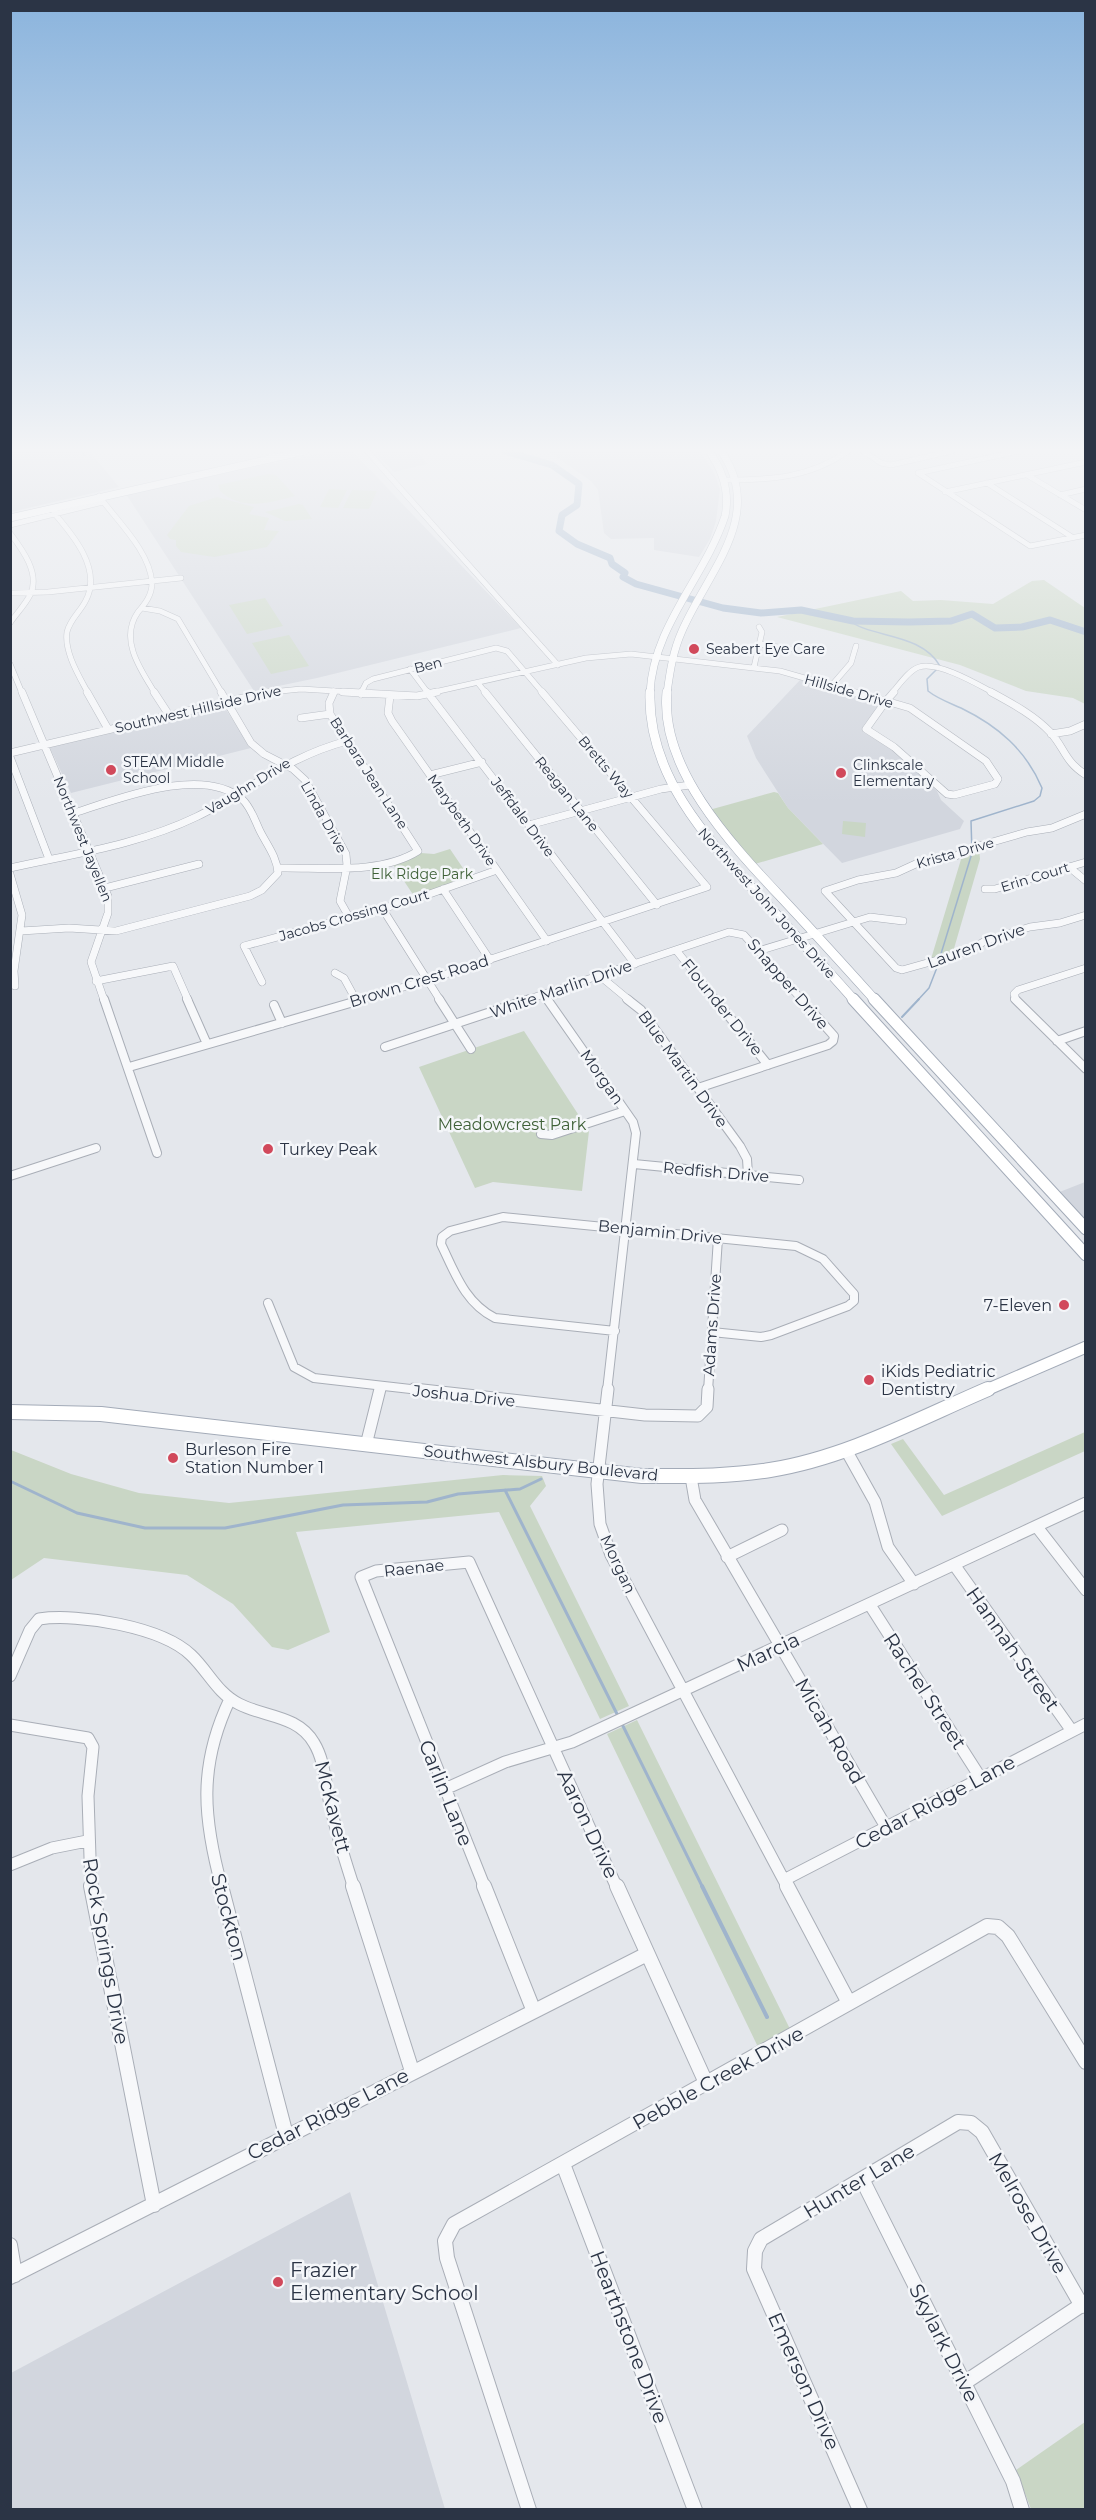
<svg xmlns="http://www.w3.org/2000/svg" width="1096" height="2520" font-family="Montserrat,sans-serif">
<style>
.built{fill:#d2d6de}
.green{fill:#c9d6c5}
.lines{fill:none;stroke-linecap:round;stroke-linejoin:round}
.stream-far3{stroke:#9fb4cc;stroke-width:1.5}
.stream-far2{stroke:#9fb4cc;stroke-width:2}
.stream-far1{stroke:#9fb4cc;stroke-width:3}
.stream{stroke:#9fb4cc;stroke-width:4}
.river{stroke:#9fb4cc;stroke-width:7}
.minor-far4-casing{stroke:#a9aeb7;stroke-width:6}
.minor-far3-casing{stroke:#a9aeb7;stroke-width:8}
.minor-far2-casing{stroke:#a9aeb7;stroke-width:10}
.minor-far1-casing{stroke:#a9aeb7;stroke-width:13}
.minor-casing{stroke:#a9aeb7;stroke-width:16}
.major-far3-casing{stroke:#a3abb8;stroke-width:8}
.major-far2-casing{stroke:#a3abb8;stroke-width:10}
.major-far1-casing{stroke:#a3abb8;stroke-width:13}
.major-casing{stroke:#a3abb8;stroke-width:16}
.minor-far4{stroke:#f7f8fa;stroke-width:5}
.minor-far3{stroke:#f7f8fa;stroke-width:7}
.minor-far2{stroke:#f7f8fa;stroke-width:8}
.minor-far1{stroke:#f7f8fa;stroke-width:11}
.minor{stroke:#f7f8fa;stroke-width:14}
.major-far3{stroke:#fff;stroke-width:7}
.major-far2{stroke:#fff;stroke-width:9}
.major-far1{stroke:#fff;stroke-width:11}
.major{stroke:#fff;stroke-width:14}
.poi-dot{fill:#d1495b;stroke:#f4f6f9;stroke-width:2}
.labels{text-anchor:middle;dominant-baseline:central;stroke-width:5;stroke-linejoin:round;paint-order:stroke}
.far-poi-label{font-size:14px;fill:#2b3445;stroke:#f4f6f9;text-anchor:start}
.far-street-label{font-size:14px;fill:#2b3445;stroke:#f4f6f9}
.far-park-label{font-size:14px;fill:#3f6138;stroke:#f4f6f9}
.street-label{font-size:16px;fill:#2b3445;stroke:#f4f6f9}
.park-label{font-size:16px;fill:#3f6138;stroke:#f4f6f9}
.poi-label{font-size:16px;fill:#2b3445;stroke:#f4f6f9;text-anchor:start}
.near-street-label{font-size:20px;fill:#2b3445;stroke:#f4f6f9}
.near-poi-label{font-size:20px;fill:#2b3445;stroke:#f4f6f9;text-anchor:start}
</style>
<rect width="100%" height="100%" fill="#e4e7ec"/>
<!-- built -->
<path class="built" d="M11,451h78l30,36 -108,25z
M332,451h20l169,177 -204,50 -63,13 -128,-197z
M373,451h43l11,13 -33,8z
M548,451h152l14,22 6,16 -4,32 -6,18 -11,18 -45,-7v-12l-43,1 -7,-6 -6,-43 -7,-9z
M801,679l80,24 -18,23v6l30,18 44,41 4,9 23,21 -4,8 -118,34 -54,-55 -32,-50 -9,-22z
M223,705l28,43 -180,45 -22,-47z
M1085,1182v37l-28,-26z
M350,2192l95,317h-434v-136z"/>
<!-- green -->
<path class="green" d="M268,474l8,1 19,21c-26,7 -53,15 -75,-5l-2,-6z
M329,489l18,1 -9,18 -18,-1z
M352,490l25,1 -8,18 -26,-1z
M217,497l37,10 -5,7 20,4 -5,12 15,1 -12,16 -53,10 -33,-5 -5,-6v-6l-6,-1 -3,-4 22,-29z
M299,504l4,1 9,14 -27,2 -20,-9z
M1044,580l41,28v96l-12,-6 -47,-7 -66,-26 -183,-48 124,-26 12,10 28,-1 52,4 39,-23z
M265,598l18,28 -36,8 -18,-29z
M289,635l20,31 -38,8 -19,-31z
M774,792l4,1 10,15 35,36 -68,20 -46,-54z
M843,821l23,2 -1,14 -23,-3z
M450,849l19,28 -55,19 -22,-33 29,-10 13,1z
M976,849h3l1,10 -27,93 -22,7 31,-103z
M524,1031l65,100 -7,60 -89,-9 -18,6 -56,-121z
M1085,1432v19l-143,65 -51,-72 12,-5 41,56z
M11,1450l60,24 68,19 90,10 274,-28 39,1 4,10 -16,20 99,200 -29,13 -101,-207 -203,20 34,100 -42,18 -16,-3 -39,-43 -46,-29 -143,-17 -33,22z
M637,1720l153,309 -32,18 -151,-313z
M1085,2422v87h-54l-15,-39z"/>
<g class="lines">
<!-- stream-far3 -->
<path class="stream-far3" d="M81,451l3,4
M849,620c20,18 72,12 91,46l-13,13 1,12c10,8 22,12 33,17 37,18 65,42 81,80l-2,8 -6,5 -63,20 1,32 -36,117 -7,18 -11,12"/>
<!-- stream-far2 -->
<path class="stream-far2" d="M902,1017l17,-18"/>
<!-- stream-far1 -->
<path class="stream-far1" d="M10,1481l67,32 68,15h80l118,-23 84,-3 31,-8 62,-5 21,-10
M505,1490l113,226
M622,1724l81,164"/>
<!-- stream -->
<path class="stream" d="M702,1886l65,131"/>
<!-- river -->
<path class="river" d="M505,451l47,14 27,19 -2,21 -15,10 -3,16 18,13 33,14 2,6 13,9 -2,4 13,7 87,24 38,5 40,-3 52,11 56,1 42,-1 21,-7 23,14 27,-1 28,-7 36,12"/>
<!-- minor-far4 casing -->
<g class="minor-far4-casing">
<path id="minor-far4" d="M268,451l4,3
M367,451l191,214
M863,451l18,12 10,2 61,-14
M918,473l112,73 56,-11
M918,473l101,-22
M1027,475l59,35
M724,480c46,0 86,-2 124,-29
M987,483l85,54
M945,492l141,-30
M1060,495l26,-6
M99,496c18,25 51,55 53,87 0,12 -7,21 -14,29 -19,27 2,57 17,81
M54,513c19,22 48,56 32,87 -5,11 -16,19 -19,32 -3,20 12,44 21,61
M10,525l93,-23
M10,533c12,16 31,41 20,62 -5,10 -14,19 -20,28
M10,593l38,-1 133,-14
M142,608l18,3 18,8 44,74
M760,644l30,5
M10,664l12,29
M754,667l8,-35 -3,-5
M410,669l18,24
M478,683l8,10
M832,685l19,-22 5,-17
M261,693l40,-4 67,4
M361,693l5,-10 7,-4 123,-31 11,3 36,42
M430,693l156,-35 45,-4 149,17 77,22
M892,693c7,-8 17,-23 27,-26 19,-6 58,17 75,26"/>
</g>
<!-- minor-far3 casing -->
<g class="minor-far3-casing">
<path id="minor-far3" d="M22,692l86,204v17l-17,49 13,38
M87,692l21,37
M154,692l15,23
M221,692l30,51 13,11 29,15 12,11 41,74 1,12 -7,35 9,16
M343,692l74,4 20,-4
M427,692l208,272
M485,692l172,213
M852,692l34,9
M991,692c20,11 43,23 59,40 15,16 14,29 36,43
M361,694l1,-2
M390,696l-2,17 4,8 155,220
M886,701l24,7 76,53 12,18 -3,5 -41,11 -7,-1 -53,-47 -28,-18z
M886,701l8,-9
M301,718l29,-4
M1051,734l19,-3 16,-7
M10,753l258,-61
M10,757l39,102
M430,775l52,-13
M1086,814l-34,14 -25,4 -59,17 -12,7 -36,6 -24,11 -38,7 -33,11 71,77 6,2 64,-18 19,-11 45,-14 30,-4 26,-8
M529,825l132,-36 29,-4
M1069,867l17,14
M10,868c62,-14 128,-23 186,-51 54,-26 90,-60 151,-76
M278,868c44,-1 102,7 140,-17l-88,-137 -1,-11 5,-11
M10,874l12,41 -8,56 1,15
M105,888l94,-24
M443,889l47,71
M985,889h10l91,-27
M382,908l58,92
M21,931l48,-3 47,3 134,-35 12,-6 16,-17c-1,-16 -11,-28 -18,-42 -5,-10 -9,-24 -18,-32 -40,-34 -124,0 -168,14
M676,950l40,50
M758,951l112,-34 33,4
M335,973l9,5 12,22
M600,976l29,24
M96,981l77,-15 15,34
M262,982l-18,-36 166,-45 87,-31
M544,994l4,6
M359,1000l69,-20 279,-93 -165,-195
M526,1000l203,-68 15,3 58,65
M1016,1000l-2,-6 4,-4 68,-22"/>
</g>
<!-- minor-far2 casing -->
<g class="minor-far2-casing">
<path id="minor-far2" d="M104,999l53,154
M187,999l20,45
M356,999l1,2
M439,999l32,50
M547,999l86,123 3,11 -29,258
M627,999l14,11 99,136 7,13 1,16
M715,999l53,66
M1015,999l71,70
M274,1005l8,18
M1057,1041l29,-10
M385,1047l145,-48
M129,1067l235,-68
M698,1088l130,-43 5,-4 1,-5 -33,-37
M541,1134l11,1 73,-24
M634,1164l165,16
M10,1176l86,-28
M268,1303l26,64 20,11 114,13
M615,1331l-120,-13c-30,-15 -40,-45 -54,-74l1,-7 8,-6 53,-14 293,29 27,13 31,35v7l-6,5 -77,29 -10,2 -49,-5
M380,1391l1,-5
M708,1391l10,-153"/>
</g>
<!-- minor-far1 casing -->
<g class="minor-far1-casing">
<path id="minor-far1" d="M414,1389l231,26 53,1 9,-9 1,-18
M608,1389l-11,95 3,40 11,31 177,333
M366,1445l14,-56
M846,1450l29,52 13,45 26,37
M691,1477l4,23 191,327
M1037,1527l49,63
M727,1557l55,-27
M955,1566l117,165
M870,1605l110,172
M10,1676l20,-46 9,-11c40,-6 123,8 152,36 17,16 26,38 48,49 25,13 59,11 75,39 11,18 11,41 16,61 6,29 15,56 24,84
M10,1725l78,13 5,9 -5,49 3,92
M445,1789l60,-27 67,-20 514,-239
M10,1865l42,-17 35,-7
M784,1880l302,-156
M222,1888c-19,-70 -24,-122 8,-189
M485,1888l-124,-311 15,-6 93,-9 148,326"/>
</g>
<!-- minor casing -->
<g class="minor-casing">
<path id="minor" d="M91,1886l63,319
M221,1886l65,249
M353,1886l59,185
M484,1886l49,123
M617,1886l90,199
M787,1886l62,117
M563,2164l132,346
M862,2179l151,302 9,29
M10,2245l5,30
M10,2277l637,-323
M964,2383l122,-81
M529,2510l-82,-252 -2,-17 9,-17 533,-298 11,1 10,9 78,126
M860,2510l-106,-241 1,-18 6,-12 197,-117 13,1 11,9 100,174"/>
</g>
<!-- major-far3 casing -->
<g class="major-far3-casing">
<path id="major-far3" d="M10,518l295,-67
M650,693c3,-67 55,-116 75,-177 5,-24 -2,-45 -16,-65
M667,693c3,-22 6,-42 15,-62 26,-60 84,-115 39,-180"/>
</g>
<!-- major-far2 casing -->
<g class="major-far2-casing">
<path id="major-far2" d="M650,692c-3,86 61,151 115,210 30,33 60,65 89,98
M667,692c-8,82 74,162 125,217 28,30 56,61 83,91"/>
</g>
<!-- major-far1 casing -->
<g class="major-far1-casing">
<path id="major-far1" d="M853,999l233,256
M874,999l212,230
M984,1391l102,-44"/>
</g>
<!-- major casing -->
<g class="major-casing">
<path id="major" d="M10,1412l91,2 541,62c43,0 85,1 128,-6 76,-12 148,-51 218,-81"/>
</g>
<!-- minor-far4 -->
<use href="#minor-far4" class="minor-far4"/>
<!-- minor-far3 -->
<use href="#minor-far3" class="minor-far3"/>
<!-- minor-far2 -->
<use href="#minor-far2" class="minor-far2"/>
<!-- minor-far1 -->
<use href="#minor-far1" class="minor-far1"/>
<!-- minor -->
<use href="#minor" class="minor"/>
<!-- major-far3 -->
<use href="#major-far3" class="major-far3"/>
<!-- major-far2 -->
<use href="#major-far2" class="major-far2"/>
<!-- major-far1 -->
<use href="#major-far1" class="major-far1"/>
<!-- major -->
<use href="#major" class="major"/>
</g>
<!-- sky -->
<linearGradient id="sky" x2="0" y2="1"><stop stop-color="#8bb4dd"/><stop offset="0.56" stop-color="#f3f4f6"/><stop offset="1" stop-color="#f3f4f6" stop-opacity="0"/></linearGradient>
<rect width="1096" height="804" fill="url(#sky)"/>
<!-- markers -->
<g class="poi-dot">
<circle cx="694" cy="649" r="6"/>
<circle cx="111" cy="770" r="6"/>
<circle cx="841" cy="773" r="6"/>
<circle cx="268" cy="1149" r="6"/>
<circle cx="1064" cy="1305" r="6"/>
<circle cx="869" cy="1380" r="6"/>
<circle cx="173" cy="1458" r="6"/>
<circle cx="278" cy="2282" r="6"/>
</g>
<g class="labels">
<!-- far-poi labels -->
<g class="far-poi-label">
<text x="706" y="649">Seabert Eye Care</text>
<text x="123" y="762">STEAM Middle<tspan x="123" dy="16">School</tspan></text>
<text x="853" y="765">Clinkscale<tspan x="853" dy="16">Elementary</tspan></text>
</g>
<!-- far-street labels -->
<g class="far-street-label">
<text transform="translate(428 665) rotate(-14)">Ben</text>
<text transform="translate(849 691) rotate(16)">Hillside Drive</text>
<text transform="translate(198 709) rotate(-13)">Southwest Hillside Drive</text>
<text transform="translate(606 767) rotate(50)">Bretts Way</text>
<text transform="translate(369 773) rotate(57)">Barbara Jean Lane</text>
<text transform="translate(248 786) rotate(-31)">Vaughn Drive</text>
<text transform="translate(567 794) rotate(51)">Reagan Lane</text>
<text transform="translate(324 817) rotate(61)">Linda Drive</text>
<text transform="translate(523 817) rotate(53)">Jeffdale Drive</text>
<text transform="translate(462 820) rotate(55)">Marybeth Drive</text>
<text transform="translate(83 839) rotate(68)">Northwest Jayellen</text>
<text transform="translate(955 853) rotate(-16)">Krista Drive</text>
<text transform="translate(1035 877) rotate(-17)">Erin Court</text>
<text transform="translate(767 903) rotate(48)">Northwest John Jones Drive</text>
<text transform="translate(354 915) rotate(-16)">Jacobs Crossing Court</text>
</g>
<!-- far-park labels -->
<g class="far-park-label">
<text x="422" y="874">Elk Ridge Park</text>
</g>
<!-- street labels -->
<g class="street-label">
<text transform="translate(976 946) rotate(-20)">Lauren Drive</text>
<text transform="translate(419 981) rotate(-17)">Brown Crest Road</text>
<text transform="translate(788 984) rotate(49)">Snapper Drive</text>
<text transform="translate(561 989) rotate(-19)">White Marlin Drive</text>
<text transform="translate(722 1007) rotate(51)">Flounder Drive</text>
<text transform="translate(683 1069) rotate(54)">Blue Martin Drive</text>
<text transform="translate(602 1077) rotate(55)">Morgan</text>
<text transform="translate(716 1172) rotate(5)">Redfish Drive</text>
<text transform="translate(660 1232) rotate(6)">Benjamin Drive</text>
<text transform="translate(712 1325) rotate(-86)">Adams Drive</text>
<text transform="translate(464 1396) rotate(6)">Joshua Drive</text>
<text transform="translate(541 1463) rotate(6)">Southwest Alsbury Boulevard</text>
<text transform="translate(618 1564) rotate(65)">Morgan</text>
<text transform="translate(414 1568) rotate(-6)">Raenae</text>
</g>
<!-- park labels -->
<g class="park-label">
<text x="512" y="1124">Meadowcrest Park</text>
</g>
<!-- poi labels -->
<g class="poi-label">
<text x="280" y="1149">Turkey Peak</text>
<text x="1052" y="1305" text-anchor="end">7-Eleven</text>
<text x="881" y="1371">iKids Pediatric<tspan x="881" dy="18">Dentistry</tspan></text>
<text x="185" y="1449">Burleson Fire<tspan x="185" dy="18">Station Number 1</tspan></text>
</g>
<!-- near-street labels -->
<g class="near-street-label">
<text transform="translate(1013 1649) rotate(55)">Hannah Street</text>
<text transform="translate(768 1652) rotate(-25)">Marcia</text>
<text transform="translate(925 1691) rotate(57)">Rachel Street</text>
<text transform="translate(830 1731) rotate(60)">Micah Road</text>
<text transform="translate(446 1793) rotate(68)">Carlin Lane</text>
<text transform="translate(935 1802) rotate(-28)">Cedar Ridge Lane</text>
<text transform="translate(333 1807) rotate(76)">McKavett</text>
<text transform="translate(588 1824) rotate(65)">Aaron Drive</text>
<text transform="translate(229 1917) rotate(75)">Stockton</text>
<text transform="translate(106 1951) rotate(80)">Rock Springs Drive</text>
<text transform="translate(718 2078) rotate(-29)">Pebble Creek Drive</text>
<text transform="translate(328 2114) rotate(-27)">Cedar Ridge Lane</text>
<text transform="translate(859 2181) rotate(-31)">Hunter Lane</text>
<text transform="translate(1028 2213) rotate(60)">Melrose Drive</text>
<text transform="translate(629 2337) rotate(69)">Hearthstone Drive</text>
<text transform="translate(944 2343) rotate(63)">Skylark Drive</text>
<text transform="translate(804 2381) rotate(66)">Emerson Drive</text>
</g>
<!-- near-poi labels -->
<g class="near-poi-label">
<text x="290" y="2270">Frazier<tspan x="290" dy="23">Elementary School</tspan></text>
</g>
</g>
<!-- border -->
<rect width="1096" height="2520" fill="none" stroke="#2b3445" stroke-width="24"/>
</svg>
